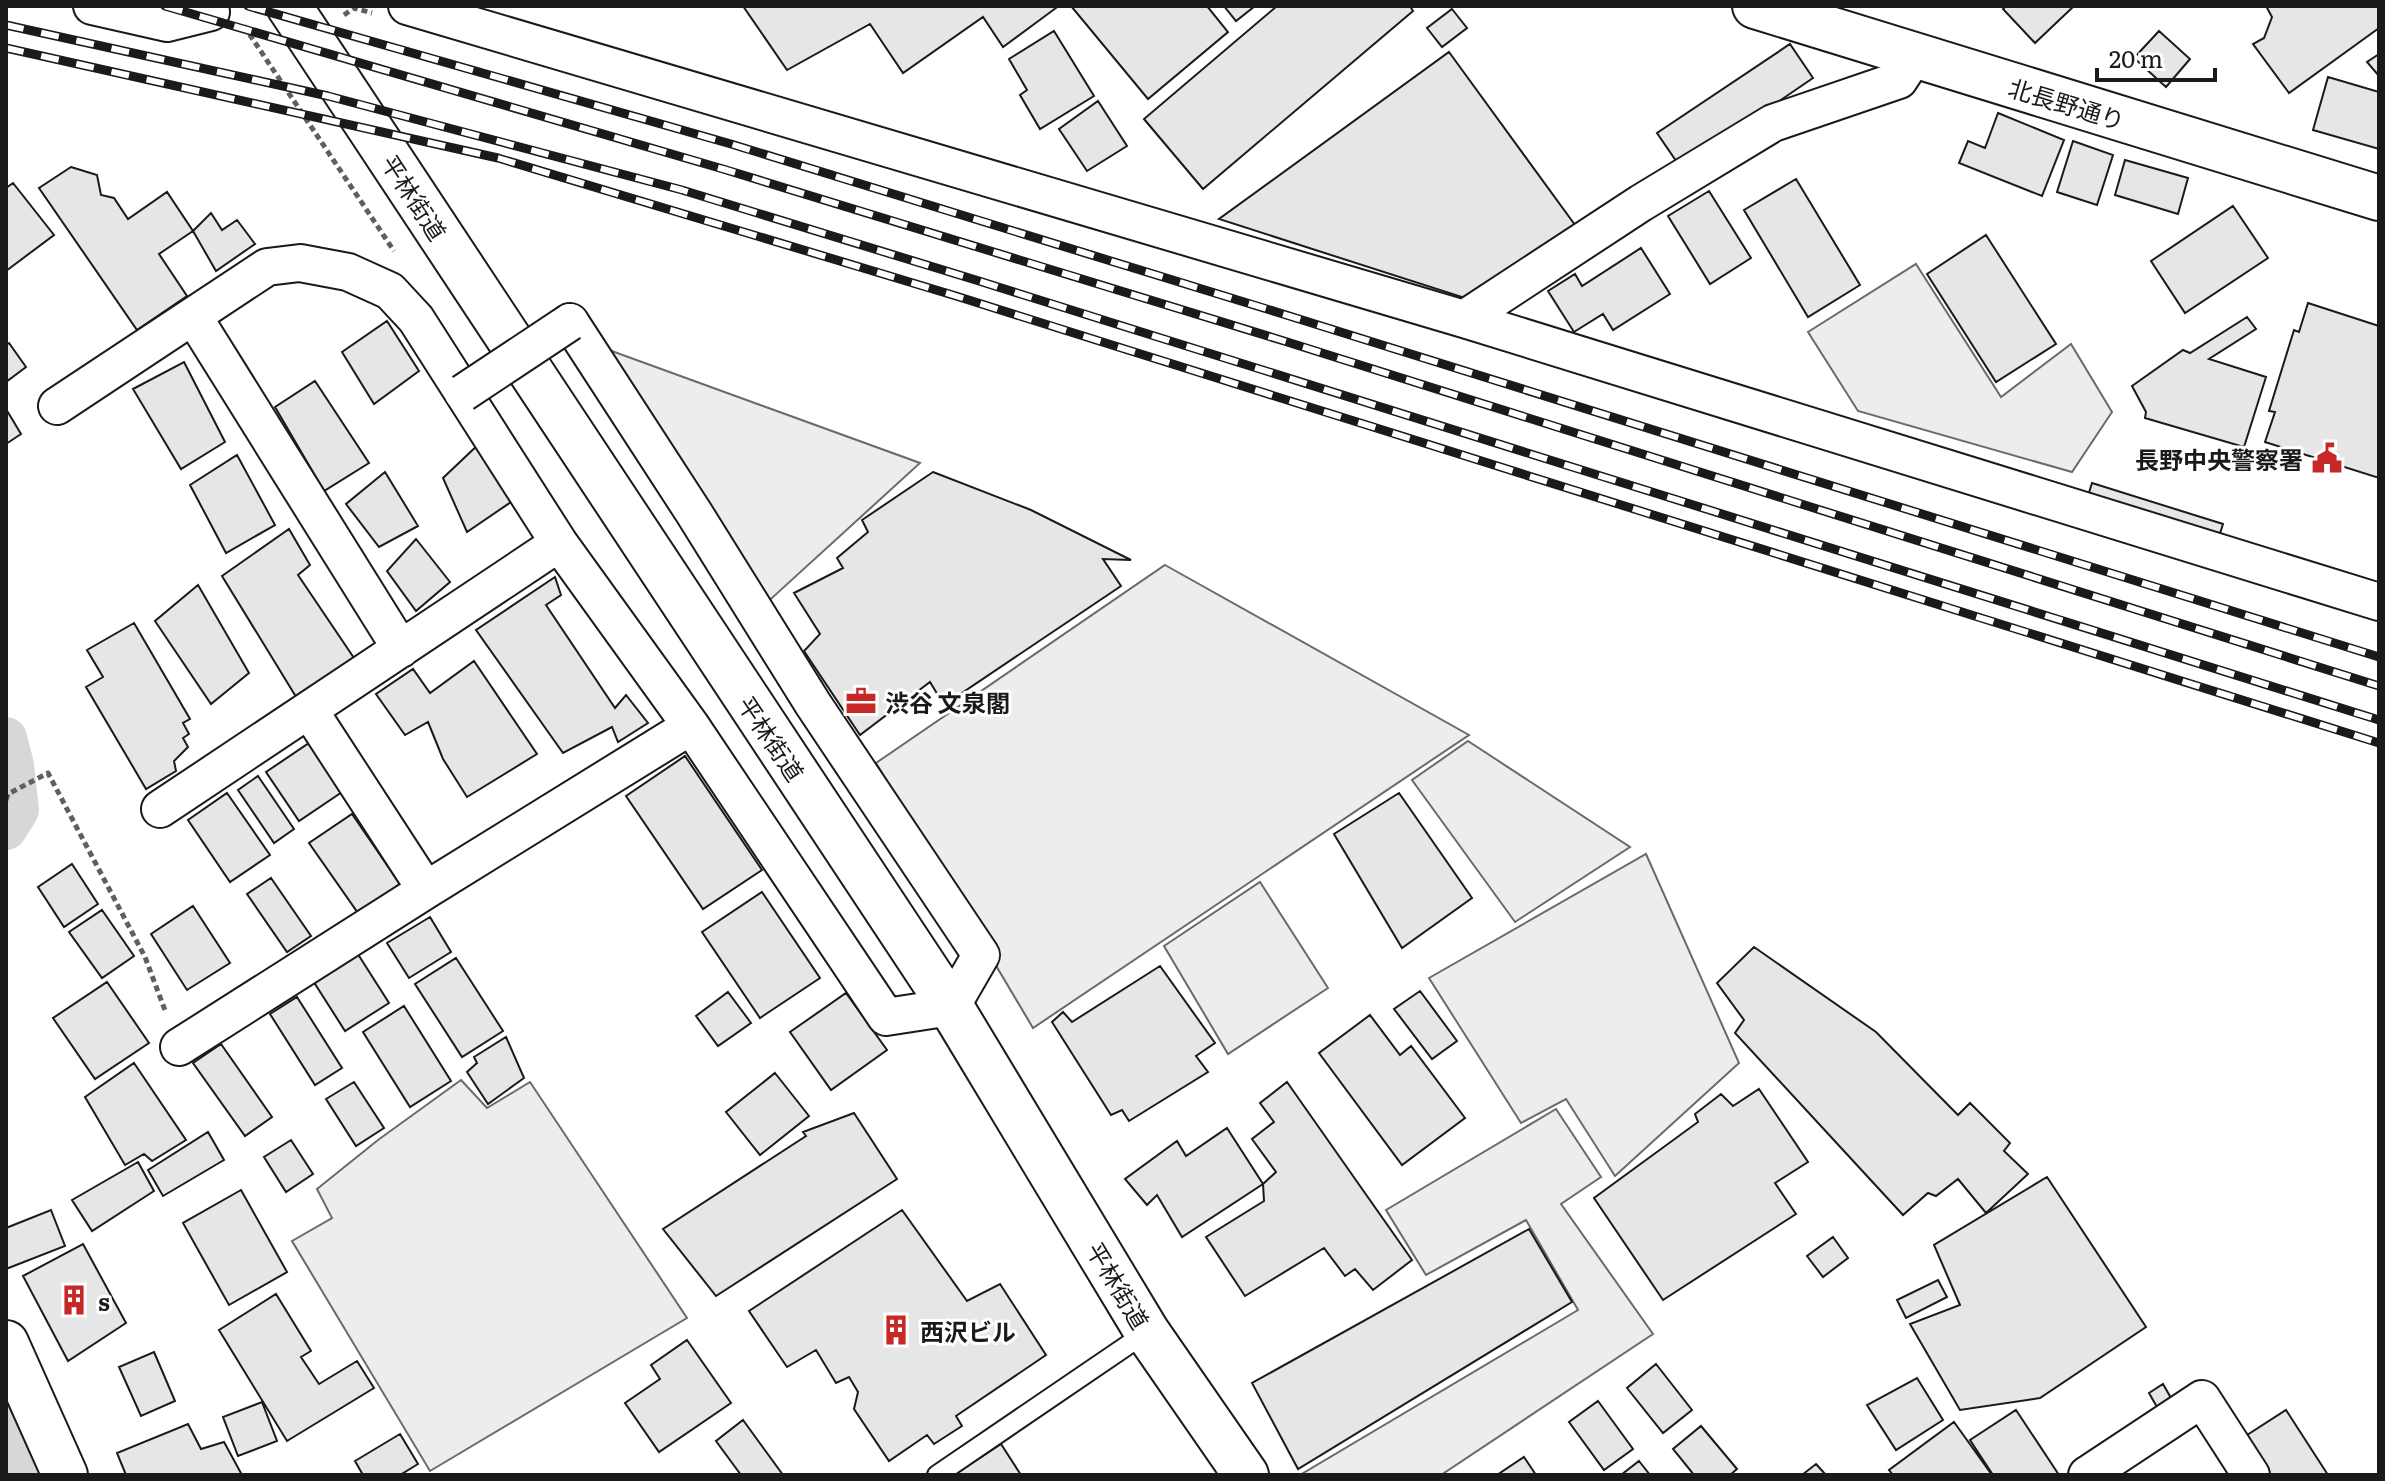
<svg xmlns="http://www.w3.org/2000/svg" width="2385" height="1481" font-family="Literata,'Noto Sans JP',serif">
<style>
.built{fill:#ededed;stroke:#6a6a6a;stroke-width:2}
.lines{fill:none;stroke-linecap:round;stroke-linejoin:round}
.canal{stroke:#d7d7d7;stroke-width:42}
.building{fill:#e6e6e6;stroke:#1a1a1a;stroke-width:2}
.lane-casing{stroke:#1a1a1a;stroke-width:22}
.street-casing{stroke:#1a1a1a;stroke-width:40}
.secondary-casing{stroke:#1a1a1a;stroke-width:48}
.highway-casing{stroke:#1a1a1a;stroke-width:48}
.path{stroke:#5f5f5f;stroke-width:5;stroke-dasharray:6 4;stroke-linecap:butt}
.lane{stroke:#fff;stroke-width:18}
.street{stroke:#fff;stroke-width:36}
.secondary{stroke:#fff;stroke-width:44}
.highway{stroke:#fff;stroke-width:44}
.rail-casing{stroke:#1a1a1a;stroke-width:9}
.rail{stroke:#fff;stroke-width:6;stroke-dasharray:18;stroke-linecap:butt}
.street-bridge-casing{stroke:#1a1a1a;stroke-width:40;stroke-linecap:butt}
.street-bridge{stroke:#fff;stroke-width:36}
.labels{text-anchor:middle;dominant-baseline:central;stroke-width:6;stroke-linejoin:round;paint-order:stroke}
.street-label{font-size:24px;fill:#1a1a1a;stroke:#fff}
.poi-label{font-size:24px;font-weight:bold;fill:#1a1a1a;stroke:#fff;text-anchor:start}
</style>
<rect width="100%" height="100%" fill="#fff"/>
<!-- built -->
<path class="built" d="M1916,264l85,133 70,-53 41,68 -40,60 -214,-61 -50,-79z
M598,346l322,117 -158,144z
M1165,565l304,170 -436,293 -157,-265z
M1468,741l162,106 -115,75 -103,-142z
M1646,854l93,209 -124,113 -49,-77 -45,24 -92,-145z
M1260,882l68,106 -100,66 -64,-108z
M461,1080l26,28 43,-26 157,236 -257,153 -138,-230 40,-23 -15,-29 61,-49z
M1556,1109l45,68 -40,27 92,130 -212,141h-141l278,-165 -52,-90 -100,55 -40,-65z"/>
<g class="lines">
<!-- canal -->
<path class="canal" d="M6,738l7,27 5,45 -12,19
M6,1415l23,60"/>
</g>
<!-- building -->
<path class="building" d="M743,6h311l2,2 -53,39 -20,-30 -80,56 -33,-49 -83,46z
M1071,6h136l21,26 -80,67z
M1224,6h31l-19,15z
M1277,6h133l3,5 -210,178 -59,-70z
M2006,6h68l-39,37 -32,-34z
M2266,6h113v22l-90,65 -36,-49 11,-6 8,-21z
M1452,9l15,19 -25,19 -15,-19z
M1054,31l40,65 -54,33 -20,-34 7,-5 -18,-31z
M2159,31l31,28 -24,28 -32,-29z
M1790,44l23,34 -132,90 -24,-35z
M1449,52l126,173 -104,75 -252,-81z
M2379,54v22l-12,-14z
M2328,77l51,15v57l-66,-19z
M1098,101l29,45 -40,25 -28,-42z
M1998,113l66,27 -22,56 -83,-33 9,-22 17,7z
M2073,141l40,14 -16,50 -40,-13z
M2125,160l63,18 -10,36 -63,-19z
M71,167l26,8 4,20 13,3 14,21 39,-27 26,39 -34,23 28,42 -50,34 -98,-142z
M1796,179l64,106 -52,32 -64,-107z
M13,183l41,52 -48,36v-83z
M1709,191l42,67 -41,26 -42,-68z
M2233,206l35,52 -83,55 -34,-52z
M211,213l11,17 15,-10 18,24 -39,27 -23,-40z
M1986,235l70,109 -60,38 -69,-108z
M1641,248l29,46 -57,36 -10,-16 -29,18 -26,-41 27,-17 7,12z
M2308,303l71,23v152l-114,-36 10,-30 -6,-1 25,-81 5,2z
M2247,317l9,12 -47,30 57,18 -22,70 -99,-29 1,-6 -14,-26 51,-36 7,3z
M387,321l32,50 -45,33 -32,-52z
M9,343l17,24 -20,15v-37z
M184,362l41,80 -44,27 -48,-80z
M315,381l54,82 -45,28 -49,-84z
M6,409l15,25 -15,10z
M481,442l30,60 -44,30 -24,-54z
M237,455l38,70 -49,28 -36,-68z
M385,472l33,54 -39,21 -33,-43z
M933,472l98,38 100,50 -28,-1 18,27 -177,119 -14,-23 -70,53 -56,-84 16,-17 -26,-41 49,-25 -6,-10 31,-26 -6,-12z
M2092,483l131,41 -5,16 -131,-41z
M289,529l21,36 -12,10 58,86 -58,39 -76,-124z
M416,539l34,43 -34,29 -29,-40z
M555,577l6,18 -15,10 69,103 11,-13 22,28 -30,19 -6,-15 -49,26 -87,-123z
M198,585l51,88 -38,31 -56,-83z
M134,623l56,96 -7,4 6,11 -6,4 5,9 -14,14 2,10 -30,18 -60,-102 17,-10 -16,-27z
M474,661l63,93 -70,43 -24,-38 -15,-37 -23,13 -29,-41 37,-25 17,24z
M312,741l33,49 -46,31 -33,-49z
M685,756l77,114 -59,39 -77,-113z
M258,776l36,53 -20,14 -36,-53z
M227,793l43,62 -40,27 -42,-62z
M1399,793l73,105 -70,50 -68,-114z
M352,814l48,70 -42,29 -49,-70z
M72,864l26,40 -34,23 -26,-40z
M271,878l40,58 -24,16 -40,-58z
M762,892l58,86 -60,40 -58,-86z
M193,906l37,57 -43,27 -36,-56z
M102,910l32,46 -32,22 -33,-46z
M430,917l21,35 -42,26 -22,-35z
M1754,947l122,85 82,83 12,-12 40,40 -6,8 24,23 -42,39 -28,-34 -22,17 -8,-3 -25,22 -168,-182 9,-13 -27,-37z
M354,948l35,55 -44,28 -35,-55z
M456,958l47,73 -41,26 -47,-73z
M1160,966l55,77 -19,13 12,16 -79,49 -7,-11 -11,5 -59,-93 11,-10 9,10z
M107,982l42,61 -54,36 -42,-61z
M1420,991l37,50 -25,18 -38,-50z
M728,992l23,31 -33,23 -22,-30z
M846,993l41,57 -56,40 -41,-58z
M297,997l45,71 -27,17 -45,-71z
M404,1006l47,75 -41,26 -47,-75z
M1370,1015l30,40 11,-9 54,72 -63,47 -83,-112z
M506,1037l18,41 -36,26 -21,-32 10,-9 -3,-6z
M221,1044l51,73 -27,19 -52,-73z
M134,1063l52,77 -34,21 -8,-7 -19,11 -40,-68z
M775,1073l34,43 -49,39 -34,-43z
M354,1082l30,46 -28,18 -30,-47z
M1287,1082l125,178 -39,30 -18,-21 -10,7 -21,-28 -79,48 -39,-59 58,-36 -1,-17 13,-12 -24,-33 22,-17 -14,-19z
M1759,1089l49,73 -33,21 21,31 -133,86 -69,-102 104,-76 -3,-8 26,-20 12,12z
M854,1113l43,66 -181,117 -53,-67 143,-93 -3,-4z
M1227,1128l36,56 -81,53 -25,-42 -10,10 -22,-26 52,-38 9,15z
M208,1132l16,28 -61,36 -15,-26z
M291,1140l22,34 -27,18 -22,-35z
M138,1162l16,29 -62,40 -20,-31z
M2047,1177l99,150 -106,71 -80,12 -50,-86 50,-19 -26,-60z
M241,1190l46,82 -58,33 -46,-82z
M51,1210l14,36 -59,23v-41z
M902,1210l65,91 33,-17 46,71 -90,61 6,10 -28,18 -7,-9 -38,26 -35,-52 4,-17 -9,-15 -13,6 -20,-33 -29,17 -38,-56z
M1529,1229l43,73 -274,167 -46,-86z
M1833,1237l15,21 -25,19 -16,-21z
M83,1244l43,79 -58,38 -45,-85z
M1938,1280l9,17 -41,21 -9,-18z
M276,1294l35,57 -10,6 18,27 38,-23 17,27 -87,53 -68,-111z
M687,1340l44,63 -72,49 -34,-49 35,-24 -9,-14z
M154,1352l21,49 -34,15 -22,-49z
M1656,1364l36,46 -29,23 -36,-45z
M1917,1378l26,42 -47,30 -29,-45z
M2163,1384l12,21 -14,9 -12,-21z
M1598,1401l35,48 -29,21 -35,-48z
M262,1402l15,39 -39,15 -15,-39z
M2016,1410l43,65h-66l-23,-35z
M2286,1410l42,65h-60l-24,-38z
M743,1420l40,55h-42l-25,-34z
M1954,1422l38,53h-99l-4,-5z
M188,1424l13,25 23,-7 18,33h-116l-9,-22z
M1701,1426l36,43 -7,6h-36l-21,-26z
M400,1434l18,30 -18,11h-37l-8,-14z
M1001,1444l20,31h-67z
M1524,1457l12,18h-39z
M1639,1461l11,14h-29z
M1816,1464l10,11h-24z"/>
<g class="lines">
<!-- lane casing -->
<g class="lane-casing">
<path id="lane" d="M937,1475l210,-143"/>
</g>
<!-- street casing -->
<g class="street-casing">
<path id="street" d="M92,6l75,17 44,-11 -4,-6
M407,6l1057,313 915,283
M193,316l208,333
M1464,319l177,-116 132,-80 126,-43 15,-23
M57,406l210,-139 33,-4 48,9 42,19 26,28 143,224 132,183 195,291 65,-10 30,-52 -168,-251 -119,-191 -124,-191
M309,710l117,180
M160,809l399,-266
M179,1047l247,-157 265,-164
M2087,1475l115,-76 49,76"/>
</g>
<!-- secondary casing -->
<g class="secondary-casing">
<path id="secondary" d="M1755,6l624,192
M6,1343l59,132"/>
</g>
<!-- highway casing -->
<g class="highway-casing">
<path id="highway" d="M289,6l662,1001 196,325 99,143"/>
</g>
<!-- path -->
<path class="path" d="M344,15l10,-7 18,5
M244,26l150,225
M6,800l2,-6 40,-21 97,184 21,56"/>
<!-- lane -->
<use href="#lane" class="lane"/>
<!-- street -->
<use href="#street" class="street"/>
<!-- secondary -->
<use href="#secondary" class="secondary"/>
<!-- highway -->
<use href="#highway" class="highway"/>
<!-- rail casing -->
<g class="rail-casing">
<path id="rail" d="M165,6l558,163 561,172 1095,345
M248,6l483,138 552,170 1096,343
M6,25l322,71 354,94 297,91 1400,439
M6,48l492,110 458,138 1423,447"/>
</g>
<!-- rail -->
<use href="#rail" class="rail"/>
<!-- street-bridge casing -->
<g class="street-bridge-casing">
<path id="street-bridge" d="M463,393l107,-71"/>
</g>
<!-- street-bridge -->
<use href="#street-bridge" class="street-bridge"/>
</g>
<!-- icons -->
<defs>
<g id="civic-bare" transform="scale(2.4)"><path d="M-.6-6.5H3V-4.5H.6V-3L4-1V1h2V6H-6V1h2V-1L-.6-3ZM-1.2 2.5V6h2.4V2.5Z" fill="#c62828" stroke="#fff" stroke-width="2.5" paint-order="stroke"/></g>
<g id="office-bare" transform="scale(2.4)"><path d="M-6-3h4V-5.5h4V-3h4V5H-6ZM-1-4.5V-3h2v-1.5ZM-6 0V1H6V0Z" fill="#c62828" stroke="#fff" stroke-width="2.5" paint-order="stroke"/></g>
<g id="building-bare" transform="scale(2.4)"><path d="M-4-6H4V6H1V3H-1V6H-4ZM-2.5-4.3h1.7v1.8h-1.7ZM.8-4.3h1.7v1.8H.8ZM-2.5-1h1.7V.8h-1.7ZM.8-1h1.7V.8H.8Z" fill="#c62828" stroke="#fff" stroke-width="2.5" paint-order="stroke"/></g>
</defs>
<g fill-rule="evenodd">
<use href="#civic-bare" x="2327" y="458"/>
<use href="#office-bare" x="861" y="701"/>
<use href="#building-bare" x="74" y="1300"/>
<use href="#building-bare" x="896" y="1330"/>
</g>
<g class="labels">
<!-- street labels -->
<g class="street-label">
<text transform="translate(2067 103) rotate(17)">北長野通り</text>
<text transform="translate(415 197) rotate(57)">平林街道</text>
<text transform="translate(772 738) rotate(56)">平林街道</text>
<text transform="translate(1119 1285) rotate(59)">平林街道</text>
</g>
<!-- poi labels -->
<g class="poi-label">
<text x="2303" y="458" text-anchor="end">長野中央警察署</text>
<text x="885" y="701">渋谷 文泉閣</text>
<text x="98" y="1300">s</text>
<text x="920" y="1330">西沢ビル</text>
</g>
</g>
<!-- border -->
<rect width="2385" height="1481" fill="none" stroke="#1a1a1a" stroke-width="16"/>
<!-- scale -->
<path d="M2097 68v12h118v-12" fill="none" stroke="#1a1a1a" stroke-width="4"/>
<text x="2109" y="68" font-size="24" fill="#1a1a1a" stroke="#ffffff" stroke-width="6" paint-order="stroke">20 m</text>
</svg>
